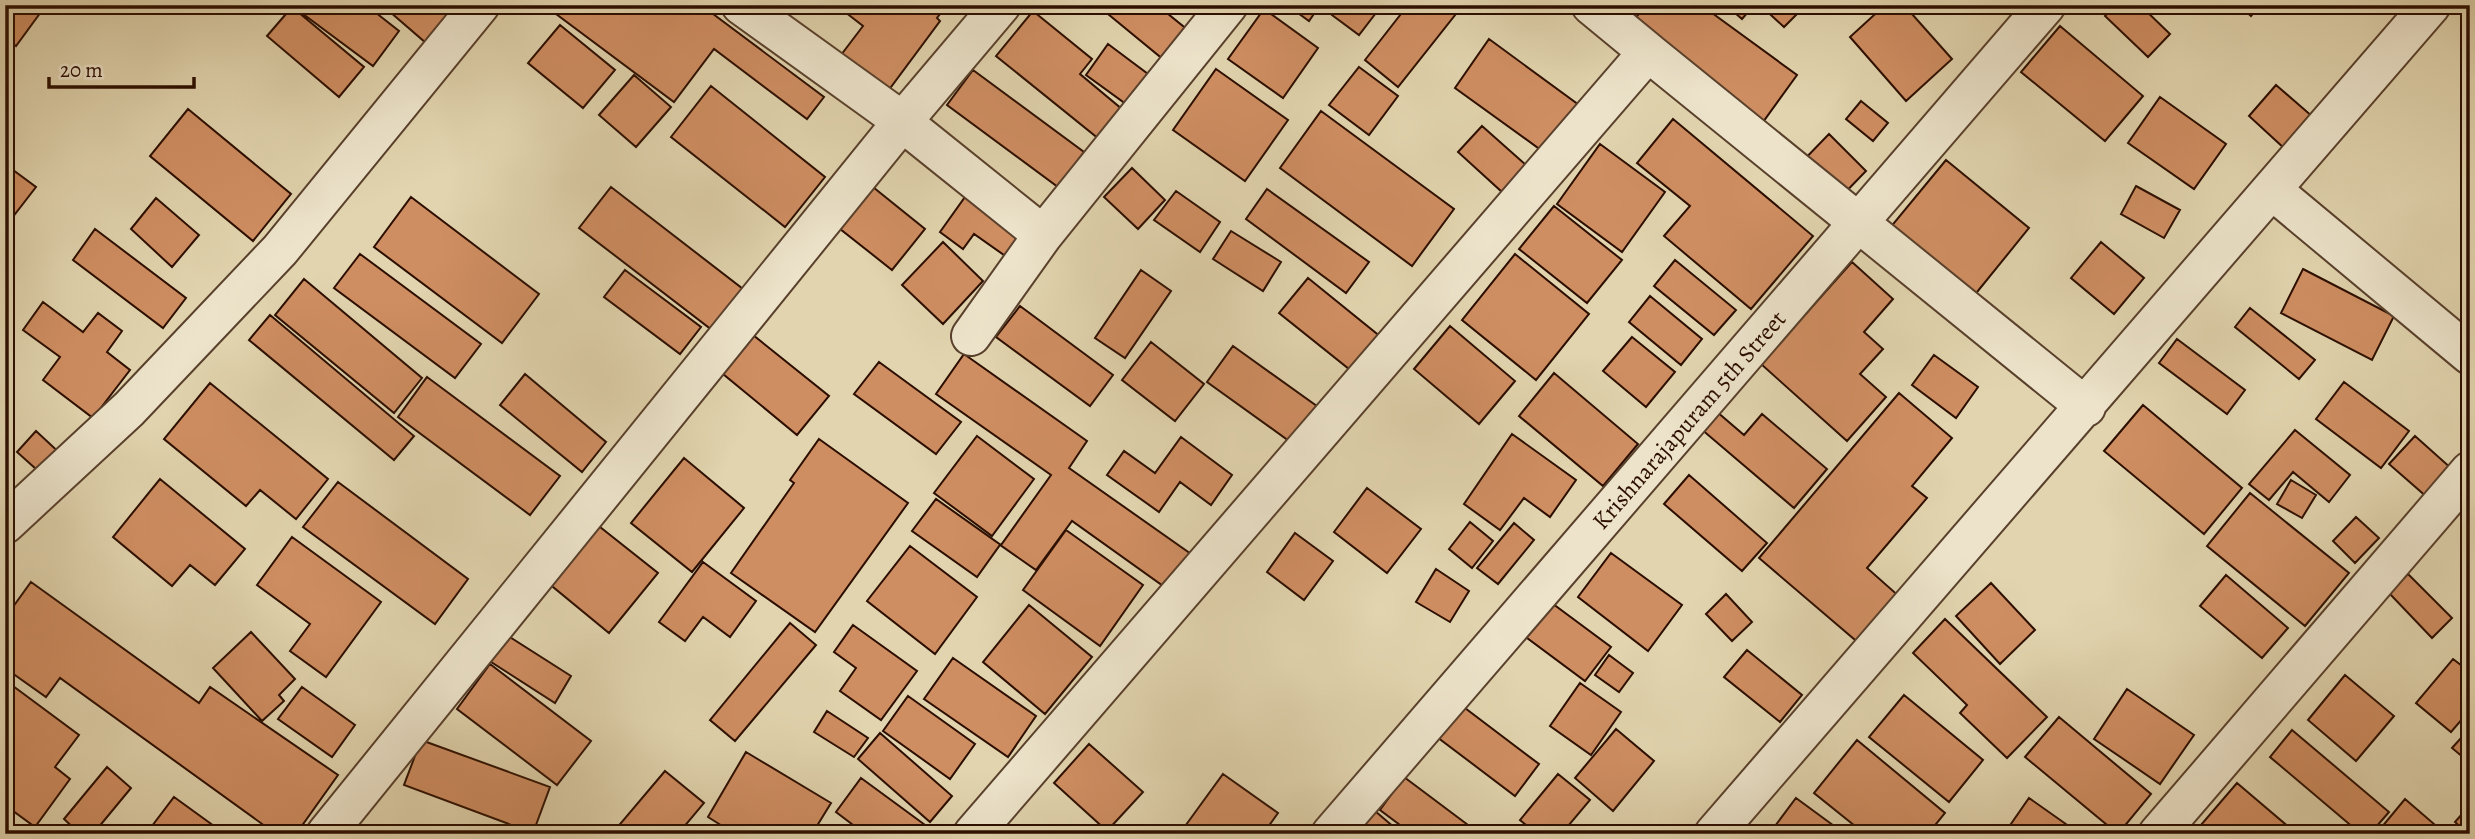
<svg xmlns="http://www.w3.org/2000/svg" width="2475" height="839" font-family="Alegreya,serif">
<style>
.building{fill:#cf8e62;stroke:#2c0e00;stroke-width:2}
.lines{fill:none;stroke-linecap:round;stroke-linejoin:round}
.minor-casing{stroke:#59402c;stroke-width:42}
.minor{stroke:#ece3ca;stroke-width:38}
.labels{text-anchor:middle;dominant-baseline:central;stroke-width:7;stroke-linejoin:round;paint-order:stroke}
.street-label{font-size:24px;fill:#2c0e00;stroke:#ece3ca}
</style>
<rect width="100%" height="100%" fill="#e1d4ae"/>
<filter id="stains"><feTurbulence type="fractalNoise" baseFrequency=".00286" numOctaves="4"/><feColorMatrix values="0 0 0 0 .2 0 0 0 0 .09 0 0 0 0 .02 0 0 0 .5 -.17"/></filter>
<radialGradient id="worn" r=".72"><stop offset=".6" stop-color="#630" stop-opacity="0"/><stop offset="1" stop-color="#630" stop-opacity=".3"/></radialGradient>
<!-- building -->
<path class="building" d="M5,5h41l-30,41 -11,-8z
M291,5h75l33,26 -26,35z
M382,5h76l-32,38z
M544,5h157l123,92 -17,22 -93,-70 -40,53z
M836,5h111l-10,13 3,3 -52,70 -47,-36 22,-29z
M1097,5h60l32,26 -25,29z
M1287,5h33l-11,16z
M1339,5h35l5,4 -20,26 -27,-20z
M1408,5h55l-65,82 -33,-27z
M1645,5h56l96,70 -34,47 -132,-97z
M1726,5h28l-12,14z
M1760,5h34l6,6 -16,16z
M1885,5h19l48,54 -46,42 -56,-64z
M2115,5h25l30,29 -22,23 -43,-41z
M2239,5h21l-9,11z
M292,7l72,60 -25,30 -72,-61z
M1264,9l54,39 -35,50 -55,-39z
M1033,11l59,48 -12,15 43,36 -24,29 -103,-83z
M560,25l55,45 -32,38 -55,-45z
M2060,26l83,70 -38,45 -84,-69z
M1489,39l90,66 -34,48 -90,-65z
M1108,44l40,30 -22,30 -40,-29z
M1359,67l39,29 -29,39 -40,-30z
M1216,69l72,51 -43,61 -72,-51z
M973,70l111,82 -26,35 -111,-82z
M634,75l37,32 -35,40 -37,-32z
M2276,85l37,32 -28,32 -36,-33z
M711,86l114,91 -40,50 -114,-90z
M2160,97l66,47 -32,45 -66,-46z
M1861,101l27,22 -15,18 -27,-22z
M188,109l103,85 -38,47 -103,-85z
M1321,111l133,98 -42,57 -132,-98z
M1673,119l140,117 -62,73 -87,-73 26,-30 -53,-43z
M1482,126l44,39 -24,27 -44,-40z
M1829,134l37,37 -32,33 -37,-37z
M1600,144l65,48 -43,60 -65,-48z
M1946,160l83,68 -56,69 -84,-68z
M5,164l31,23 -31,40z
M1132,168l33,32 -27,29 -34,-32z
M863,179l62,50 -33,41 -62,-49z
M2136,186l44,24 -16,28 -43,-24z
M611,187l132,102 -31,41 -133,-102z
M1267,189l102,73 -23,31 -100,-74z
M1176,191l44,31 -20,30 -46,-32z
M411,197l128,97 -37,49 -128,-96z
M965,197l60,43 -14,20 -37,-26 -11,15 -23,-17z
M156,198l43,37 -27,32 -41,-38z
M1554,206l68,54 -35,43 -68,-54z
M95,229l91,69 -23,30 -90,-68z
M1231,231l50,31 -18,29 -50,-32z
M943,242l40,39 -40,43 -41,-39z
M2101,242l43,36 -30,36 -43,-36z
M360,254l121,90 -26,34 -121,-90z
M1515,254l74,60 -53,66 -74,-60z
M1675,260l61,50 -22,25 -60,-49z
M1852,262l41,37 -29,33 19,17 -23,25 26,23 -39,44 -86,-77z
M2303,269l91,47 -22,44 -91,-47z
M625,270l76,57 -21,27 -76,-57z
M1141,270l30,21 -46,67 -30,-20z
M1308,278l79,64 -28,35 -80,-64z
M304,279l118,99 -28,35 -119,-98z
M1650,296l52,43 -21,26 -52,-43z
M43,302l40,30 15,-19 24,18 -15,21 23,18 -37,48 -50,-38 17,-23 -37,-27z
M1020,306l93,69 -23,31 -94,-69z
M2250,308l65,52 -16,19 -64,-52z
M270,315l144,121 -20,24 -145,-120z
M1450,326l65,55 -36,43 -65,-55z
M748,331l81,65 -32,39 -80,-66z
M1632,337l43,35 -29,35 -43,-36z
M2177,339l68,51 -18,24 -68,-51z
M1151,342l53,42 -29,37 -53,-41z
M1233,346l88,63 -25,37 -89,-64z
M964,354l123,87 -18,27 122,86 -25,34 -94,-67 -36,49 -36,-25 -23,32 -65,-46 24,-32 65,46 50,-70 -115,-81z
M1934,355l44,32 -22,31 -44,-33z
M879,362l82,60 -25,32 -82,-60z
M1554,373l84,71 -35,42 -84,-70z
M525,374l81,68 -24,30 -82,-67z
M427,377l133,99 -30,39 -132,-98z
M2344,382l65,49 -28,37 -65,-49z
M210,383l118,96 -32,40 -36,-29 -14,16 -82,-67z
M1899,393l53,45 -40,48 15,12 -60,70 34,30 -40,47 -102,-87z
M1709,405l35,30 18,-21 65,55 -33,39 -100,-85z
M2143,405l99,83 -38,46 -100,-83z
M2295,430l55,45 -21,27 -36,-30 -24,28 -20,-16z
M36,431l28,26 -18,21 -29,-26z
M1512,434l64,46 -26,37 -26,-19 -24,32 -36,-26z
M977,436l57,43 -42,57 -58,-43z
M2415,436l37,33 -24,29 -39,-34z
M1181,437l51,38 -21,30 -31,-23 -21,30 -52,-37 17,-24 31,22z
M819,439l89,64 -93,129 -84,-59 63,-90 -4,-3z
M684,458l60,50 -52,64 -61,-49z
M1689,475l78,68 -25,28 -78,-67z
M160,479l85,70 -30,36 -25,-20 -18,21 -59,-49z
M2291,480l25,15 -14,23 -25,-14z
M338,482l130,97 -33,45 -132,-97z
M1367,488l54,41 -34,44 -53,-41z
M2250,493l99,80 -44,53 -98,-80z
M2356,517l23,21 -24,25 -22,-22z
M1470,522l23,19 -21,27 -23,-19z
M595,523l63,50 -49,60 -62,-51z
M1514,523l20,17 -36,44 -21,-16z
M1066,530l77,55 -43,61 -77,-56z
M1295,533l38,28 -29,39 -37,-28z
M292,537l89,65 -55,75 -36,-26 20,-27 -53,-39z
M910,546l67,51 -42,57 -68,-53z
M1611,553l71,52 -34,46 -70,-54z
M703,562l53,39 -26,36 -27,-20 -18,24 -26,-19z
M1436,569l33,22 -19,31 -34,-20z
M2408,574l44,44 -20,20 -43,-45z
M2226,575l62,53 -26,30 -62,-52z
M31,582l168,121 11,-16 128,88 -42,59h-20l-216,-156 -14,19 -41,-29v-50z
M1991,583l44,47 -35,34 -44,-48z
M1726,594l26,28 -20,19 -26,-27z
M1545,598l66,49 -26,34 -66,-49z
M1029,605l63,52 -47,57 -62,-52z
M1945,619l102,98 -40,41 -47,-45 7,-8 -54,-52z
M790,623l26,22 -81,96 -25,-21z
M853,625l64,46 -36,49 -41,-29 16,-23 -22,-16z
M251,632l44,47 -16,16 5,6 -22,20 -49,-53z
M505,634l66,42 -16,27 -67,-43z
M1747,650l55,45 -22,27 -56,-45z
M1609,655l24,18 -14,19 -24,-17z
M953,658l83,58 -28,41 -84,-58z
M2453,659l17,13v38l-19,22 -35,-29z
M490,664l101,77 -34,44 -100,-76z
M2345,675l49,41 -38,45 -48,-41z
M1580,683l41,29 -30,43 -41,-29z
M13,686l66,49 -24,32 15,12 -35,48 -30,-22v-108z
M302,687l53,38 -23,32 -54,-38z
M2127,689l67,46 -34,49 -66,-45z
M1904,695l79,65 -34,42 -80,-65z
M908,696l67,48 -25,35 -67,-48z
M1461,705l78,59 -24,32 -78,-59z
M827,711l41,27 -14,19 -40,-25z
M2059,717l92,77 -33,40 -93,-77z
M2470,728v35l-18,-15z
M1616,729l38,32 -41,50 -38,-33z
M2292,730l97,82 -19,22h-9l-91,-77z
M880,733l72,63 -22,26 -72,-63z
M421,740l129,47 -17,46 -129,-48z
M1857,740l88,73 -17,21h-63l-51,-41z
M1089,744l54,48 -36,39 -53,-48z
M746,752l85,51 -19,31h-77l-27,-17z
M107,767l24,21 -38,46h-13l-16,-15z
M665,771l39,32 -26,31h-58l-5,-4z
M1223,774l55,39 -15,21h-74l-6,-5z
M1558,774l32,26 -22,26 10,8h-41l-17,-14z
M1404,777l76,57h-68l-32,-24z
M861,778l75,55 -71,1 -29,-22z
M2237,783l60,51h-87l-10,-8z
M174,797l51,37h-62l-11,-8z
M1796,798l49,36h-76z
M2029,798l51,36h-76z
M2405,799l29,25 -9,10h-49z
M2470,805v29h-2l-13,-12z
M1375,811l27,23h-45z"/>
<g class="lines">
<!-- minor casing -->
<g class="minor-casing">
<path id="minor" d="M741,5l150,108 152,122
M1591,5l57,47
M2272,190l198,165
M971,336l72,-101 185,-230
M5,524l124,-115 151,-159 200,-245
M326,834l576,-712 99,-117
M973,834l675,-782 438,355
M1331,834l715,-829
M1714,834l717,-829
M2158,834l312,-363"/>
</g>
<!-- minor -->
<use href="#minor" class="minor"/>
</g>
<g class="labels">
<!-- street labels -->
<g class="street-label">
<text transform="translate(1689 420) rotate(-49)">Krishnarajapuram 5th Street</text>
</g>
</g>
<!-- margin -->
<rect width="2475" height="839" fill="none" stroke="#e1d4ae" stroke-width="28"/>
<rect x="7" y="7" width="2461" height="825" fill="none" stroke="#2c0e00" stroke-width="3.5"/>
<rect x="14" y="14" width="2447" height="811" fill="none" stroke="#2c0e00" stroke-width="2"/>
<!-- scale -->
<path d="M49 77v10h145v-10" fill="none" stroke="#2c0e00" stroke-width="3.5"/>
<text x="60" y="77" font-size="21" fill="#2c0e00" stroke="#ece3ca" stroke-width="5" paint-order="stroke">20 m</text>
<rect width="100%" height="100%" filter="url(#stains)"/>
<rect width="100%" height="100%" fill="url(#worn)"/>
</svg>
